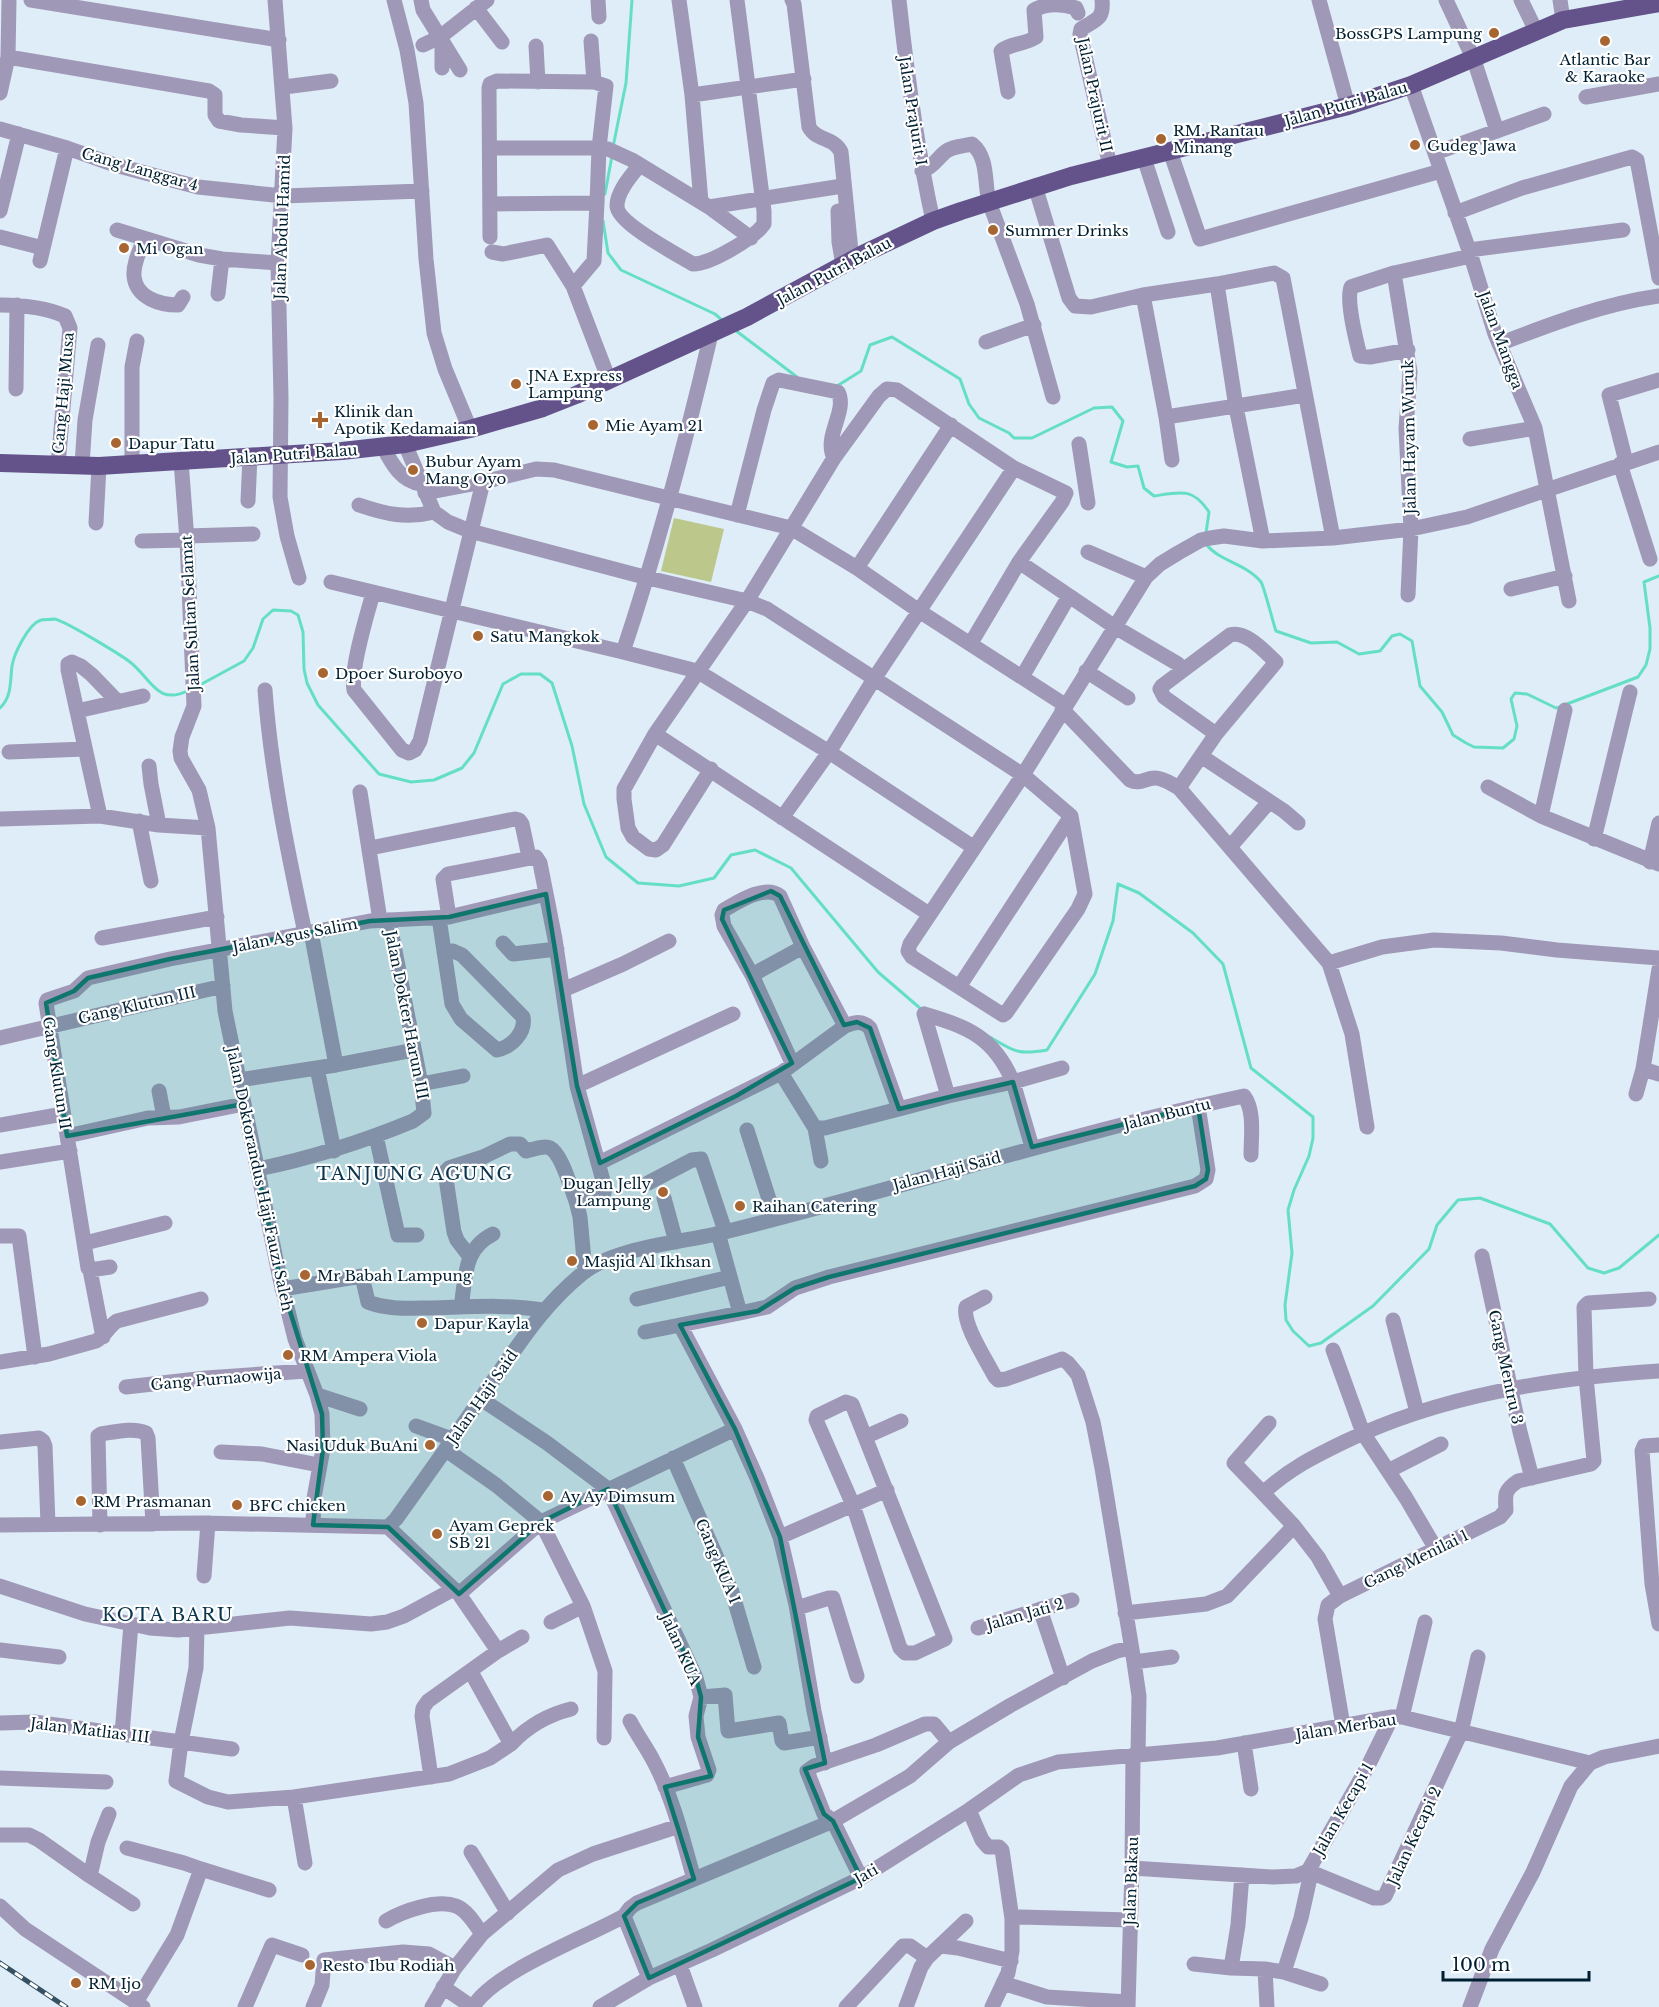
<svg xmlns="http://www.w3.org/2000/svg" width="1659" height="2007" font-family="'Libre Baskerville',serif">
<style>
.green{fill:#bbc78b}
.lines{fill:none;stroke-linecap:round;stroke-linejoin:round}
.stream{stroke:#64dfc6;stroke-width:3}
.minor{stroke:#a098b7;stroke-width:15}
.major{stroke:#64538a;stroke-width:18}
.rail-casing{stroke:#365161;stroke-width:5}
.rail{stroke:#fff;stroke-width:3;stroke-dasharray:9;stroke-linecap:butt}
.marked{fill:#0f766e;fill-opacity:0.2;stroke:#0f766e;stroke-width:4.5;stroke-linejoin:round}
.poi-dot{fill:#a76631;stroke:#fff;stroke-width:2}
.labels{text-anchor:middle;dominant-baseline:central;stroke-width:4.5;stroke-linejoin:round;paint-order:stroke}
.poi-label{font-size:15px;fill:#001f31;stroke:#fff;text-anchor:start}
.street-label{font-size:15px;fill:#001f31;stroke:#fff}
.quarter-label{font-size:18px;letter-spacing:1.5px;fill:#0a364e;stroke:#fff}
</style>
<rect width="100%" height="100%" fill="#deedf7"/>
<!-- green -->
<path class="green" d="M674,518l50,11 -13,53 -50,-11z"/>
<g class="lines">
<!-- stream -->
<path class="stream" d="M613,147l13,-64 6,-83
M605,194l7,-38
M603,221l5,32 13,17 94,44 8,7
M735,330l62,47
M837,386l24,-15 9,-26 22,-8 68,42 9,25 10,14 30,15 5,5h18l62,-30 18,-1 11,14 -12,41 16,5 11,-1 6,22 10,8c26,-4 39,-9 55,16l-3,21
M1207,545c12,16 40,19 54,37 3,4 12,41 15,49l35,12 26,-1 22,12 21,-3 12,-15 8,-2 12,7 8,45 22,26 11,23 13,8 8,4 29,1 11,-9 3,-13 -6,-27 4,-6 12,1 29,14 5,-1
M198,686l46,-25 9,-13 10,-29 10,-9 18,1 7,4 5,17 1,37 3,14 11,22 61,69 32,8 23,-2 28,-12 12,-15 29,-69 18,-10h19l12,9 20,63 12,58 22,53 32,26 41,3 35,-8 17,-23 24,-5 36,18 87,104 43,37
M1567,704l71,-27 8,-12 4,-16v-21l-6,-46 15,-6
M0,708c12,-11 10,-27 12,-42 2,-12 16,-42 29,-46 3,-1 9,0 13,-1 8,0 67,36 76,43 21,16 27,45 59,28
M990,1037c25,15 28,18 57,13l48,-76 18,-53 5,-37 21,9 54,40 30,31 28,104 62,49v21l-4,18 -15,34 -6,20 4,43 -7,52 1,15 7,11 16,15 12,-3 52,-37 56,-57 8,-24 21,-25 22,-2 70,26 38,44 16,5 15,-5 40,-33"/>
<!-- minor -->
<path class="minor" d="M31,0l248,40
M275,0l10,128 -7,135 3,135 -1,99 7,39 12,42
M394,0l13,50 9,53 10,156 8,74 11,36 25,60
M421,0l2,10 37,60
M598,0l1,17
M679,0l13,95 9,107
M792,0l2,4 15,123c7,14 25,10 32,25l11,109
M899,0c8,75 18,148 34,221
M1102,0c2,20 -6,19 -21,29l-1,5 30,132
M1319,0l29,106
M1446,0l28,60 23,71
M1521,0l15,31
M1560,0l3,20
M476,8l26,34
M591,41l3,41
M423,45l17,-8 47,-37
M536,46l2,36
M8,57l201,34 6,4v20l4,6 22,4 44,3
M442,68v-25
M1411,85l60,171 24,78 40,94 34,173
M284,87l47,-6
M1008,92l-7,-41c9,-8 24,-6 35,-14l-2,-27c13,-7 29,-6 42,-2l2,5
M0,93l8,-36 1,-57
M692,95l112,-16
M1586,97l73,-13
M0,129l67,19 48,17 83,22 85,9 139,-5
M490,148h109l9,1 24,11 77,47 42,31
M1170,151l30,88 241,-68
M1435,153l109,-39
M1144,158l24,74
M639,166c-9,11 -22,26 -22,40 0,17 61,49 76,58 18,0 61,-26 71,-40v-13l-27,-211
M922,171c11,-4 14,-11 22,-18 7,-7 20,-7 28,-9 17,14 12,39 17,58l38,102 26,93
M1035,186l34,112 6,8 16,1 52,-12 74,-11
M490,204l107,-1 -3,58 -21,25
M709,207l127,-20
M0,211l19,-77
M838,211l1,31 4,23
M1455,213l67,-25 110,-31 5,3 22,118
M117,230l82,25 23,4 56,4
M0,237l43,11
M490,237l-1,-149 1,-4 7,-3 97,1 12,4 -7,62 -2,55
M144,239c-4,11 -11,25 -10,37 2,22 26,29 44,29l5,-8
M1469,250l154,-20
M492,252l11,2 44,-9 26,41 36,94
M40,261l27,-113
M1394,273l16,99 -4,57 5,100 -3,66
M218,294l4,-35
M1143,295l23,122 139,-22
M1,305c22,0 43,2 64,11l5,12 -12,137
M986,342l48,-17
M1499,344c52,-20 104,-40 160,-48
M1408,350l-38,7 -10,-1c-4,-16 -14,-55 -9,-69l43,-14 77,-17
M16,389l1,-84
M1166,417l6,43
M1470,439l65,-11
M405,444l29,68 14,10 22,9 178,47 99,23 20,8 256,166 48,41 14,78 -7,15 -72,104 -3,2 -91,-58 -4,-6 2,-7 113,-169 123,-198 14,-13 18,-11 23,-13 9,-2 14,-2 39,5 70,-3 78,-9 56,-12 192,-65
M1079,444l9,59
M383,447c9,17 18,34 38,37
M181,461l6,79 7,166 -12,31 -2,14 1,7 18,32 9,38 17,183 55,268 15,60 22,56 5,19 1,35 -9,49 -1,27
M1626,462l-17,-67 50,-15
M1620,464l30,95
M82,465l3,-45 13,-75
M132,465v-98l5,-26
M425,493l58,-11 53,-13 18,1 237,58 66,40 62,43 146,94
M248,501l2,-45
M359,505c26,9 48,14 75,7
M737,515l27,-105 9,-27 6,-3 59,12c10,19 -15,44 -4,66
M96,523l3,-57
M187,536l66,-2
M142,541l45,-1
M1263,541l-27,-134 -19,-123 57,-11 9,5 50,260
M1088,552l58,25
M1019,562l96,65 63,37
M857,568l94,-143
M331,582l292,70 74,19 132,81 144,95
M1511,589l54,-13
M373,593c-6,22 -23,76 -19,97l48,60 7,3 6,-3 5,-9 63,-259
M623,652c35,-105 63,-211 88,-318
M1086,671l42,27
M1022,677l47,-81
M265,690c6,82 23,163 40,243
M1062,709l68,71c10,5 15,-2 25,-2 9,0 16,6 24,10
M77,711l66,-15
M655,734l274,180
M1216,734l-52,-37 -4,-8 2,-3 68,-51c16,-5 35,17 46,27l-60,72 -37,54 150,175 53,-16 52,-7 67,3 56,7 102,8
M9,752l76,-3
M1201,756l83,55 14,12
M149,766l2,18 8,41
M711,769l-48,76 -7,5 -7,-1 -16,-12 -5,-9 -4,-29v-10l31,-55 92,-133 87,-143 45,-62 8,-7 10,1 117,78 52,25 -4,9 -43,60 -48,81
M1488,787l53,29 118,48
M360,792l20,128
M100,816l-32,-146v-6l4,-2 9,4 11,9 26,27
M1541,816l24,-106
M782,818l47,-66 45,-73 140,-211
M0,819l100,-3 59,9 49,3
M139,821l12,60
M1594,839l36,-147
M1230,847l39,-45
M370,848l145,-29 4,1 3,4 7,33
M1650,862l9,-39
M449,917l-6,-38 5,-5 88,-17 4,6 15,76 22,147
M439,918l13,86 9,15 36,31c14,-3 29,-17 26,-33l-61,-62 -9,-4 -9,1
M311,932l25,133
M102,938l115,-21
M503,943l10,11 44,-5
M1329,963l23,71 15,93
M752,975l51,-28
M959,987l112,-171
M563,990l60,-26 46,-23
M924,1014c44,13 70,23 89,68l-65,14
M0,1038l223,-52
M792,1063l-40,-88 -28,-49 -2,-11 2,-5c14,-8 41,-26 56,-14l23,51 42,79
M317,1068l17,83
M1643,1069l16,5
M239,1080l97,-15 78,-15
M421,1084l42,-8
M159,1091l5,26
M1636,1094l7,-25 16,-100
M899,1109l49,-13 -24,-82
M0,1125l63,-11
M815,1128l6,33
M747,1130l28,88
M67,1136l81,-18 31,-1 65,-13
M376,1136l22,99h19
M1032,1147l-19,-65 49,-14
M0,1162l70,-11
M599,1163l182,-90 64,-47c10,-4 17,-6 25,2l29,81 -74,19h-10l-34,-55
M258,1169c54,-11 104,-27 155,-48l11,-8 -3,-29 -32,-164
M648,1183l44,-23 9,-1 24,72
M664,1198l12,44
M0,1236h19l16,121
M85,1243l80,-20
M1482,1256l38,176 12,46
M470,1257l-13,-17 -3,-8 -9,-60 4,-4 34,-11 27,-13h10l6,7c6,-1 18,-6 24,-3 12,6 21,41 26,53
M110,1267l-20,3 -2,-2 -42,-265 1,-3 27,-9 14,-13 82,-19 200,-38 79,-4 97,-23
M90,1270l13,67
M585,1271l-5,-54 -4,-16 28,-8 1,-5 -28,-102 156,-72
M282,1289l80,-13 6,26c19,8 44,6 64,6 37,-1 74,-4 111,2
M985,1297l-19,10c-4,17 21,54 29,70l3,3 8,-1 56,-20 6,4 10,12 15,47 9,46 32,194 5,34 -1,59
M637,1299l93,-22
M461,1307c5,-30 2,-58 32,-73
M740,1313l27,-6 28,-19 34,-11 366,-91 11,-7 2,-9 -10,-64
M1393,1320l24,92
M680,1325l55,104 22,49 23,59 16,68 18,106 11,52
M645,1332l95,-19 -22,-80
M1333,1350l30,83 43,65 30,51
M0,1362l49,-8 47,-13c9,-5 12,-14 21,-20l84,-22
M126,1387l80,-9 100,-7
M317,1395l43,14
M481,1399l66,44 61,46 88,189 5,19 -5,19 2,21 11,33 -2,5 -42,12
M846,1402l6,2 93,235 -30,14h-10l-5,-5 -47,-143 -37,-85 1,-4z
M416,1426l36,13
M865,1437l36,-16
M0,1442l39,-4 4,3 2,5 3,78
M1659,1445l-15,1 -2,5 10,133 7,40
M446,1450l50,35 45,37 42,84
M221,1452l41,2 57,11
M673,1458l59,134 22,75
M1388,1471l53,-27
M1263,1493l-29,-30 35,-40
M0,1525l202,-2 186,4 8,-8c31,-43 62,-87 92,-131 30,-42 54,-82 95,-115 31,-25 94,-30 133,-39 177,-43 350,-100 528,-138 11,15 7,40 7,59
M100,1525l-2,-89 3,-2c14,-2 33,-7 45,-1l2,5 5,86
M1294,1526l24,31 22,39
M388,1527l71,67 39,57
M780,1537l107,-47
M204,1576l4,-53
M0,1586l85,28 65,14 28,2 112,-12 81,6 16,-2 17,-6 50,-27
M459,1594l82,-72 194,-93
M797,1608l32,-10h4l24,78
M1040,1609l23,69
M1125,1613l81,-9 21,-8 67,-70 -31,-33c26,-24 50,-36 81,-51 97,-47 208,-64 315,-71
M551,1622l32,-16 22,65 -1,67
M978,1628l94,-28
M197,1629l-1,39 -15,74 -5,39 32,16 20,5 66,-5 155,-23 41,-16 21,-14
M0,1650l59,7
M1134,1662l38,-5
M471,1672l40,72c17,-18 36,-29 60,-35
M701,1697l24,-2 3,36 51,-8 3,18 2,2 36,-6
M1402,1717l23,-95
M630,1721c7,14 17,27 24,41 19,36 29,78 40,117
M0,1723l34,-1 198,27
M1343,1726l-18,-107 3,-14 12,-9 160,-79 6,-7c-1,-15 -2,-20 12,-29l73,-17 3,-3 -8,-84 -2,-70 4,-4 61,-4
M122,1734l9,-110
M1244,1743l7,46
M431,1777l-9,-61 1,-8 5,-7 70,-50 24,-14
M0,1778l106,4
M294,1797l11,66
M969,1810l13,30 6,7h11l3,3 10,69
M0,1835h29l10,5 51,36 43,28
M127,1848l57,15 17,6 -24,66 -41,67
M471,1852l37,61
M1132,1868l141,9 23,-1 12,-5 59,-103 25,-51
M201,1869l68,21
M1308,1871l66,27h7l4,-2 76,-164 17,-75
M1242,1875l-4,50 -7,43 34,1 19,3 37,12
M90,1876l8,-34 11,-28
M861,1878l-28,-57 -9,-7 -17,-43 7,-5 62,-21 49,-21h9l15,18
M0,1906l25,23 118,78
M624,1916l25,62
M386,1921c17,-10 51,-22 70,-15 11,4 19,18 26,28
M941,1946l17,2 53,13
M1194,1964l37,4
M680,1965l15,42
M1265,1969l2,38
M1284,1972l17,-54 10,-45
M1003,1983l44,14 81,5
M443,1987l29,20
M245,2007l27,-62 30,10
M313,2007l9,-22 2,-25 79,-8 26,2 26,14
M432,2007l23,-39 27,-34 76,-64 35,-16 86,-28
M473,2007c20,-35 114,-70 151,-91l6,-8 7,-5 196,-82 77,-45 39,-34 62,-37 81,-44 25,-10 14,-3
M600,2007l49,-29 63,-28 149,-72 108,-68 50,-35 39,-13 159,-14 175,-31h10l188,46
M846,2007l57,-61h7l17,12
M906,2007l15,-40 6,-9 39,-37
M992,2007l16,-34 4,-22v-32l8,-2 110,3
M1128,2007l4,-139 1,-113
M1470,2007l22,-58 41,-77 38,-86 19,-23 14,-6 55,-11"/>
<!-- major -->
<path class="major" d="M0,463l99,3 243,-15 63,-7 65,-15 73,-21 33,-13 171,-78 116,-63 70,-33 28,-10 110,-35 277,-70 63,-21 152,-65 96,-17"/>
<!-- rail casing -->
<g class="rail-casing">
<path id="rail" d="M0,1963l66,44"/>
</g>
<!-- rail -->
<use href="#rail" class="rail"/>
</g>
<!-- marked area -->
<path class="marked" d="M771,891l9,5 64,129 13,-3 13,6 29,81 114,-27 19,65 166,-41 10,64 -2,9 -11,7 -366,91 -34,11 -37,23 -78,14 55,104 45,108 45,226 -20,6 19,45 9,7 28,57 -212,100 -25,-62 13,-13 57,-24 -29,-92 46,-11 -13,-39 3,-40 -5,-19 -88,-189 -67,33 -82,72 -71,-67 -75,-2 10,-76 -1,-35 -42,-135 -36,-175 -177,32 -21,-133 28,-12 14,-13 82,-19 200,-38 79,-4 97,-23 31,192 23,77 136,-67 56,-33 -70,-144 2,-9z"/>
<!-- markers -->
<g class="poi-dot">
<circle cx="1494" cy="33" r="6"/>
<circle cx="1605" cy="41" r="6"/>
<circle cx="1161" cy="139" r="6"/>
<circle cx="1415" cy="145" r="6"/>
<circle cx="993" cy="230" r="6"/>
<circle cx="124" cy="248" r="6"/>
<circle cx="516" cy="384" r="6"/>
<path d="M317 411h6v6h6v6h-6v6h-6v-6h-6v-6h6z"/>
<circle cx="593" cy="425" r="6"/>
<circle cx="116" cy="443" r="6"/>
<circle cx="413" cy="470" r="6"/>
<circle cx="478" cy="636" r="6"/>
<circle cx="323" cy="673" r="6"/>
<circle cx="663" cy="1192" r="6"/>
<circle cx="740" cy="1206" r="6"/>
<circle cx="572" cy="1261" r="6"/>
<circle cx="305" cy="1275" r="6"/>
<circle cx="422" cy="1323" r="6"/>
<circle cx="288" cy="1355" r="6"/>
<circle cx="430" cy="1445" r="6"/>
<circle cx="548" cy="1496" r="6"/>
<circle cx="81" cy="1501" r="6"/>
<circle cx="237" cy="1505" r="6"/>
<circle cx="437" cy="1534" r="6"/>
<circle cx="310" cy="1965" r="6"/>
<circle cx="76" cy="1983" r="6"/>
</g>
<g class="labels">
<!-- poi labels -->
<g class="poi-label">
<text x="1482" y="33" text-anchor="end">BossGPS Lampung</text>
<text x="1605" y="59" text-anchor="middle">Atlantic Bar<tspan x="1605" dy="17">&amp; Karaoke</tspan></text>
<text x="1173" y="130">RM. Rantau<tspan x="1173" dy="17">Minang</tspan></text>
<text x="1427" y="145">Gudeg Jawa</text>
<text x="1005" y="230">Summer Drinks</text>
<text x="136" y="248">Mi Ogan</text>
<text x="528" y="375">JNA Express<tspan x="528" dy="17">Lampung</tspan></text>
<text x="334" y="411">Klinik dan<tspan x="334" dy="17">Apotik Kedamaian</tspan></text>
<text x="605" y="425">Mie Ayam 21</text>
<text x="128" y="443">Dapur Tatu</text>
<text x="425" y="461">Bubur Ayam<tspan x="425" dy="17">Mang Oyo</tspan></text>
<text x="490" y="636">Satu Mangkok</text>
<text x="335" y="673">Dpoer Suroboyo</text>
<text x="651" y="1183" text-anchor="end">Dugan Jelly<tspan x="651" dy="17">Lampung</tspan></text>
<text x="752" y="1206">Raihan Catering</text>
<text x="584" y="1261">Masjid Al Ikhsan</text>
<text x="317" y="1275">Mr Babah Lampung</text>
<text x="434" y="1323">Dapur Kayla</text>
<text x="300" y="1355">RM Ampera Viola</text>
<text x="418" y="1445" text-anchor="end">Nasi Uduk BuAni</text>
<text x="560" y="1496">Ay Ay Dimsum</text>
<text x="93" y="1501">RM Prasmanan</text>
<text x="249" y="1505">BFC chicken</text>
<text x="449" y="1525">Ayam Geprek<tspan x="449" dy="17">SB 21</tspan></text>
<text x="322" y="1965">Resto Ibu Rodiah</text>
<text x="88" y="1983">RM Ijo</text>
</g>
<!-- street labels -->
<g class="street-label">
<text transform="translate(1095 95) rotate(78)">Jalan Prajurit II</text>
<text transform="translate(1346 104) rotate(-16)">Jalan Putri Balau</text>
<text transform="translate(913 111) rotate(81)">Jalan Prajurit I</text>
<text transform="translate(140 169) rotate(16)">Gang Langgar 4</text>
<text transform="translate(282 227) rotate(-88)">Jalan Abdul Hamid</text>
<text transform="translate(834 271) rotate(-28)">Jalan Putri Balau</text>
<text transform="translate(1501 340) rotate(70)">Jalan Mangga</text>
<text transform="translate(63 393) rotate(-85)">Gang Haji Musa</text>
<text transform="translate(1409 437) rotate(-91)">Jalan Hayam Wuruk</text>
<text transform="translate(294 454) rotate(-4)">Jalan Putri Balau</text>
<text transform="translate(190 613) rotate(-93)">Jalan Sultan Selamat</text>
<text transform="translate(295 935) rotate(-11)">Jalan Agus Salim</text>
<text transform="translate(137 1005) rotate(-13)">Gang Klutun III</text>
<text transform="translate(407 1015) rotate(79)">Jalan Dokter Harun III</text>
<text transform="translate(57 1073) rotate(81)">Gang Klutun II</text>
<text transform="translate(1167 1114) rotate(-14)">Jalan Buntu</text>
<text transform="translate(947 1171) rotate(-15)">Jalan Haji Said</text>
<text transform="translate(260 1179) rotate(78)">Jalan Doktorandus Haji Fauzi Saleh</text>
<text transform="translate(1506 1367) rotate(78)">Gang Mentru 3</text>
<text transform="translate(216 1379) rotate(-5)">Gang Purnaowija</text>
<text transform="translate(482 1397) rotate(-55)">Jalan Haji Said</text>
<text transform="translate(1416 1559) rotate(-26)">Gang Menilai 1</text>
<text transform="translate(718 1561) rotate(67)">Gang KUA I</text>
<text transform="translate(1025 1614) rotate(-16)">Jalan Jati 2</text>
<text transform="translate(681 1649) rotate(66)">Jalan KUA</text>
<text transform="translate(1346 1727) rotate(-9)">Jalan Merbau</text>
<text transform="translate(90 1730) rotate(7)">Jalan Matlias III</text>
<text transform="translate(1343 1809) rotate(-60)">Jalan Kecapi 1</text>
<text transform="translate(1414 1836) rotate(-65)">Jalan Kecapi 2</text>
<text transform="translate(866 1874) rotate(-30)">Jati</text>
<text transform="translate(1131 1881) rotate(-88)">Jalan Bakau</text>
</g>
<!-- quarter labels -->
<g class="quarter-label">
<text x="415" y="1174">TANJUNG AGUNG</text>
<text x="168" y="1615">KOTA BARU</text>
</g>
</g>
<!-- scale -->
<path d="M1443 1971v9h146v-9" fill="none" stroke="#001f31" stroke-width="3"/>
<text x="1452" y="1971" font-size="18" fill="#001f31" stroke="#ffffff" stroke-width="4.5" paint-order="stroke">100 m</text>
</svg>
